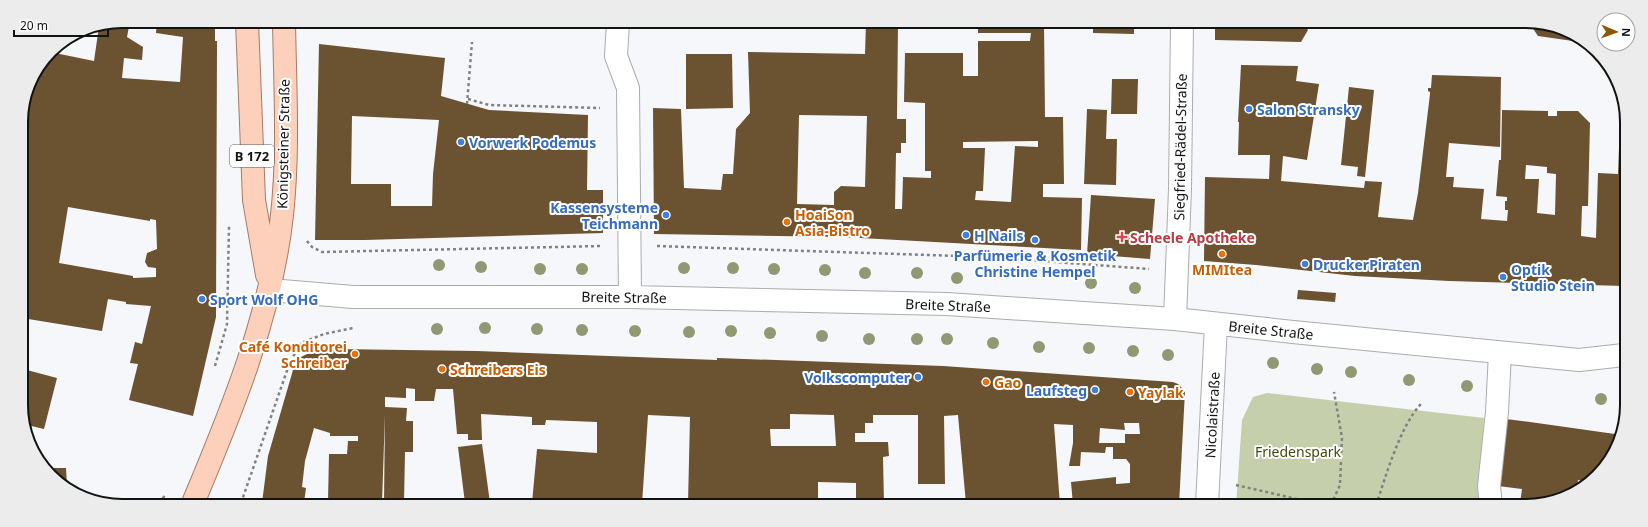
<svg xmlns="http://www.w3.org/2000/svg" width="1648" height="527" font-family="'Noto Sans',sans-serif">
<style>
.green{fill:#c5cfab}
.building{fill:#6b5231;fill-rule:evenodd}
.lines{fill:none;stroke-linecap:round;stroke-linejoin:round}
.minor-casing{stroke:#abacae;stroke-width:24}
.major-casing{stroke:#a97964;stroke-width:24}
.path{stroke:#808183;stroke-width:2.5;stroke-dasharray:3 3;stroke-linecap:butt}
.minor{stroke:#fff;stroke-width:22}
.major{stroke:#fdd0bc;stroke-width:22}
.tree{fill:#919874}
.shop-dot{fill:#3f7fe0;stroke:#fff;stroke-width:1.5}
.food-dot{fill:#e8710a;stroke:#fff;stroke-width:1.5}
.health-dot{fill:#e0444e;stroke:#fff;stroke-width:1.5}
.labels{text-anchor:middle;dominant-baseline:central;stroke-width:4;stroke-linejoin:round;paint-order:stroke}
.shield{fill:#fff;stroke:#595a5a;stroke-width:1}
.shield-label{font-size:13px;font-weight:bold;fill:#121313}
.shop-label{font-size:14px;font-weight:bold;fill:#366cbe;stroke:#fff;text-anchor:start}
.street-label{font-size:14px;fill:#121313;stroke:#fff}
.food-label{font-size:14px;font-weight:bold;fill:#c56008;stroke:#fff;text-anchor:start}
.health-label{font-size:14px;font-weight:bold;fill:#be3a42;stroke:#fff;text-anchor:start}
.park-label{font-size:14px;fill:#3f4b07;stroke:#fff}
.rim{fill:none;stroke:#121313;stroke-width:2}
</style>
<rect width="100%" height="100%" fill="#f6f7fa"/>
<!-- green -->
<path class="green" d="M1267,393l217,25 -4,63 3,25 -247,-1 6,-85 11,-23z"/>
<!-- building -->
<path class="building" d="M122,21h8l-3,16 16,10 -1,13 -18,-2 -2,20 58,4 3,-45 -27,-4 1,-12h58v20h2l-1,276 -23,99 -64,-16 9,-36 -8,-1 5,-21 7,2 9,-38 -25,-2v-2l-18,-3 -6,32 -80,-13v-81l6,-37h-4l1,-5h-3l-1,-79 8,-33 21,-31 44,9 5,-35zM68,207l82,14v-2l6,1 1,29 -10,4 -2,9 3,5 8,1v9l-23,1v-2l-74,-13z
M741,23h69v3l-69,-2z
M866,23h32l-1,96h9v24h-5v10h-5l-1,56h7l1,-32 28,1v-7h-6v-68l-21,-1 1,-49h58v23h15v-35h52l1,-8h-53v-10h66l1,94h18l1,67h-21v13l39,1 -1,52 -239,-13 -188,-3 -1,-126 28,1 3,79 37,2 2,-16h10l3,-45 14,-16 -2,-61 117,2zM799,115l68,1 -2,71 -24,-1 -7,6v13l-37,-1zM1038,141v6l-23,-1 -4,56 -36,-2 1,-9h7l2,-43h-22v-6z
M1093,23h41v11l-41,-1z
M1215,24h89l4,6 -7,12 -86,-2z
M1530,24l22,1 28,17 -42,-6z
M319,44l126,14 -4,38 48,14 99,5 -1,75h16v43l-238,7h-50zM352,116l87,4 -6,54 -1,32h-41v-22h-40z
M686,54h46l1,54 -47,1z
M1241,65l57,1 -2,15 23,3 -12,76 -24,-4 -2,25 83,7 1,-7 17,1 -4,35 35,3 5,-27 12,-99v-2l-2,-1v-3h3l1,-13 69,2 -1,70 -51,-4 -3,34h8l-1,10 31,2 -3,30 26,2 1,-11h-3v-9h2v-4l-11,-1 3,-36h2l1,-50 46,1v5h9v-5h21l12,12 -2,83h-6l-1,30 15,2 2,-65 20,1 3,-80 4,9 -1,183 -175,-5 -94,-5 -99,-11 -52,-4 1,-84 64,2 1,-24h-32l1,-33h-1zM1526,165l21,2v6l9,1 -1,41 -18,-2 2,-34h-14z
M1112,79h26l-1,35h-26z
M1349,87l25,3 -9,87 -8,-1 1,-9 -17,-2z
M1087,109l20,1 -1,29h11l-1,46 -32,-1z
M1091,195l64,4 -5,60 -63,-5z
M1298,290l38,3 -1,9 -38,-3z
M334,349l143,2 240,9v-2l226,8 230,16 5,2 7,7 -6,114h-106l-2,-23 45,-5v7l14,-1v-19l-4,-5h-13v-12h-7l-1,6 -24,-1 -1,14h-11l4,-23v-18l-19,-1 6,81 -94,-1 -8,-89 -14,1 1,68h-27v-69h-45v8h-8v10h-10v9h33l1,14 -6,1 1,47h-28v-21l-38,-1v22h-130l2,-87 -42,-2 -6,89 -110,-1 5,-54 60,4v-31l-51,-2 -1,5h-13v-8l-51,-3 1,26h-14v-6h-11l-4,-45h-17l-2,12h-19v-12l-9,-1v10l-21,-1v10l22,1 -1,13h7v31h-8l-1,51 -20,-1 1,-88 -3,89 -54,-2 1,-47h18l1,-13h10v-5h-28v-3l-16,-5 -9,33 -3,26 4,1 -2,15h-42l6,-47 25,-86 8,-13 12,-6zM790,414l44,1 2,31h-65l-1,-17h20zM1124,423h15l1,11h-15v9h-26l1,-15 25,2z
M23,369l34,9 -13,51 -21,-5z
M1506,419l24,3 92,13 -12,26 -19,21 -13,-2 -1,9 -43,16 -14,-2 2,-14 -24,-3z
M482,444l8,59h-25l-7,-56z
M45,468h21l1,17 -21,-13z"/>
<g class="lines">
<!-- minor casing -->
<g class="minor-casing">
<path id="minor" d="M618,22l-2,34 12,32 2,209
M270,290l83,7h277l317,7 228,15 118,13 286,28 45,-5
M1175,319l5,-130 2,-165
M1207,505l9,-181
M1491,506l-2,-20 8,-74 3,-59"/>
</g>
<!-- major casing -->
<g class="major-casing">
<path id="major" d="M247,21l7,179 13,75
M193,503c39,-93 78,-187 89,-288 7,-64 3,-129 2,-194"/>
</g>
<!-- path -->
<path class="path" d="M468,99l21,6 111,3
M467,104l5,-62
M307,241l5,6 10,5 280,-6
M657,246l331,11 161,12
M215,366l12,-42 2,-98
M1236,485l87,20
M159,503l7,-9
M241,503l49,-141 11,-19 23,-9 29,-6
M1331,505l9,-20 2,-47 -8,-46
M1376,505c10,-29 24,-79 45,-101"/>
<!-- minor -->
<use href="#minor" class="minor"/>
<!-- major -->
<use href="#major" class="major"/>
</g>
<!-- trees -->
<g class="tree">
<circle cx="439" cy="265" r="6"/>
<circle cx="481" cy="267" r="6"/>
<circle cx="684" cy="268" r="6"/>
<circle cx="733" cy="268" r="6"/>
<circle cx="540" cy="269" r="6"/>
<circle cx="582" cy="269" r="6"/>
<circle cx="774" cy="269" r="6"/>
<circle cx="825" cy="270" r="6"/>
<circle cx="865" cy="273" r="6"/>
<circle cx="917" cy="273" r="6"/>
<circle cx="957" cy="278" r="6"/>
<circle cx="1091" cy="283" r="6"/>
<circle cx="1135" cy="288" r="6"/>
<circle cx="485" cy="328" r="6"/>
<circle cx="437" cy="329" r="6"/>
<circle cx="537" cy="329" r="6"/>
<circle cx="582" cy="330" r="6"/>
<circle cx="635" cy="331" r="6"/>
<circle cx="731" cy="331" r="6"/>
<circle cx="689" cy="332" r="6"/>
<circle cx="770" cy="333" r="6"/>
<circle cx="822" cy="336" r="6"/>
<circle cx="869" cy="339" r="6"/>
<circle cx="917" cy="339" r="6"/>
<circle cx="947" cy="339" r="6"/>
<circle cx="993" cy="343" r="6"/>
<circle cx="1039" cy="347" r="6"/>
<circle cx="1089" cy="348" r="6"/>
<circle cx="1133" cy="351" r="6"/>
<circle cx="1168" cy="355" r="6"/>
<circle cx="1273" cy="363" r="6"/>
<circle cx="1317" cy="369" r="6"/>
<circle cx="1351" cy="372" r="6"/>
<circle cx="1409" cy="380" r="6"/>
<circle cx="1467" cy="386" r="6"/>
<circle cx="1601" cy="399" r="6"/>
</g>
<!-- markers -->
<g class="shop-dot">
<circle cx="1249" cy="109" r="4"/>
<circle cx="461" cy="142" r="4"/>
<circle cx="666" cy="215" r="4"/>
<circle cx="966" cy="235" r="4"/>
<circle cx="1035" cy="240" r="4"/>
<circle cx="1305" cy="264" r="4"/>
<circle cx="1503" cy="277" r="4"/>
<circle cx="202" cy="299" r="4"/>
<circle cx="918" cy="377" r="4"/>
<circle cx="1095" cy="390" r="4"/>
</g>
<g class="food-dot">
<circle cx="787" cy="222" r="4"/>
<circle cx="1222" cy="254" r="4"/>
<circle cx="355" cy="354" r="4"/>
<circle cx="442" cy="369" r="4"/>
<circle cx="986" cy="382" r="4"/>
<circle cx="1130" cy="392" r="4"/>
</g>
<path class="health-dot" d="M1120 231h4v4h4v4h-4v4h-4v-4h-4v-4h4z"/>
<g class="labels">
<!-- shield labels -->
<rect class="shield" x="230" y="145" width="44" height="22" rx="3"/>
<g class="shield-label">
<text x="252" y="156">B 172</text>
</g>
<!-- shop labels -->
<g class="shop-label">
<text x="1257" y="109">Salon Stransky</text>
<text x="469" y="142">Vorwerk Podemus</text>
<text x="658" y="207" text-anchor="end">Kassensysteme<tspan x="658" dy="16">Teichmann</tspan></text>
<text x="974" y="235">H Nails</text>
<text x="1035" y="255" text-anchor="middle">Parfümerie &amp; Kosmetik<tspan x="1035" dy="16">Christine Hempel</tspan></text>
<text x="1313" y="264">DruckerPiraten</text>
<text x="1511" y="269">Optik<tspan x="1511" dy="16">Studio Stein</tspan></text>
<text x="210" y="299">Sport Wolf OHG</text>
<text x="910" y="377" text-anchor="end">Volkscomputer</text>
<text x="1087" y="390" text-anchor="end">Laufsteg</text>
</g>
<!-- street labels -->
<g class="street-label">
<text transform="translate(283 144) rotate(-89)">Königsteiner Straße</text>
<text transform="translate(1180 147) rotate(-89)">Siegfried-Rädel-Straße</text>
<text transform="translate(624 297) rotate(1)">Breite Straße</text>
<text transform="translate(948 305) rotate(2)">Breite Straße</text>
<text transform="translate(1271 330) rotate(6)">Breite Straße</text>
<text transform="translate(1212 415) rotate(-87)">Nicolaistraße</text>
</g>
<!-- food labels -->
<g class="food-label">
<text x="795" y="214">HoaiSon<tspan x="795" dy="16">Asia-Bistro</tspan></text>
<text x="1222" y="269" text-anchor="middle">MIMItea</text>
<text x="347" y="346" text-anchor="end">Café Konditorei<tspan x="347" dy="16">Schreiber</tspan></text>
<text x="450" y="369">Schreibers Eis</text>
<text x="994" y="382">Gao</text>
<text x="1138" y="392">Yaylak</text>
</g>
<!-- health labels -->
<g class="health-label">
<text x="1130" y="237">Scheele Apotheke</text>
</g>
<!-- park labels -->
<g class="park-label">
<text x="1298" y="451">Friedenspark</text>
</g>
</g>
<!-- crop -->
<path d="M0 0H1648V527H0ZM122 28H1526A94 94 0 0 1 1620 122V405A94 94 0 0 1 1526 499H122A94 94 0 0 1 28 405V122A94 94 0 0 1 122 28Z" fill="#ececec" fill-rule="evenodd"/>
<path class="rim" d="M122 28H1526A94 94 0 0 1 1620 122V405A94 94 0 0 1 1526 499H122A94 94 0 0 1 28 405V122A94 94 0 0 1 122 28Z"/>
<!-- north arrow -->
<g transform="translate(1616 32) rotate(92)"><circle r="19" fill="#ffffff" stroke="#a0a1a1"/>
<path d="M0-3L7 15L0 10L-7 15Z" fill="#8c5706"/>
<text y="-6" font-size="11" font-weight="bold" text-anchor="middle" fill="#121313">N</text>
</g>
<!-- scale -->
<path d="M14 30v6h94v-6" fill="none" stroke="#121313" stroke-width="2"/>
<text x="20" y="30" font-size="12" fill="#121313" stroke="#ffffff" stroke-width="3" paint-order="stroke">20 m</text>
</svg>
